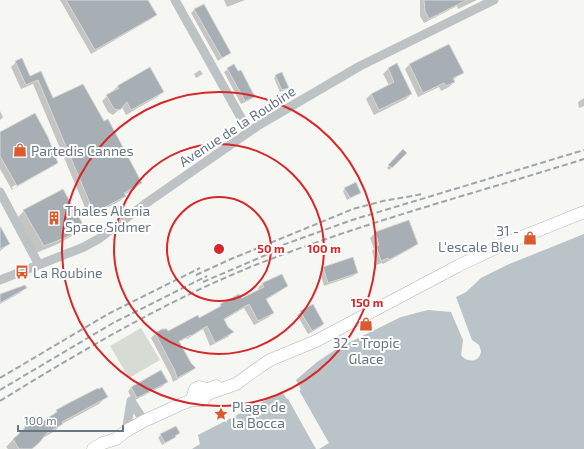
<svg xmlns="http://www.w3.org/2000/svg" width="584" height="449" font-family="'Exo 2',sans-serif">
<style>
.green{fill:#d6dbd3}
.water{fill:#b9c3c8}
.pier{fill:#f6f6f3}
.shadow{fill:#0003}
.building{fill:#a7afb4;stroke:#d8d8d6}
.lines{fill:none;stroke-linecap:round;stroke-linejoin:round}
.major-casing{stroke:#b1b6ba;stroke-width:13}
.minor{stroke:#bdc2c5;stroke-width:9}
.major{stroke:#fff;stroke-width:12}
.rail{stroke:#9fa6ab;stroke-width:2;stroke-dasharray:6 3;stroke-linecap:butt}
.ring{fill:none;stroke:#d62828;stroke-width:2}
.labels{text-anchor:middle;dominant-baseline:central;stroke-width:4;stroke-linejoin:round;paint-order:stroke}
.street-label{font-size:14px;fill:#677683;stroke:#fff}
.poi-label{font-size:14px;fill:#677683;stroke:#fff;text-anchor:start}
.centre{fill:#d62828;stroke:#fff;stroke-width:2}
.ring-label{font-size:12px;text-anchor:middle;font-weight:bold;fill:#d62828;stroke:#fff;stroke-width:4;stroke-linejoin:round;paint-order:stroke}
</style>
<rect width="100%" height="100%" fill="#f6f6f3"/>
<!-- green -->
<path class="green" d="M141,328l19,32 -31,18 -19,-32z"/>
<!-- water -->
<path class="water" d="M584,234v215h-392l8,-5 -2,-9 84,-43 5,7 14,-9 -5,-10 21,-18 21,-14 63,-31 27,-7 23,2 12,28 -2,15c6,8 19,8 20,-4l-2,-6 -7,-5 -16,-43 10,-5 15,-14 26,-13z"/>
<!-- pier -->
<path class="pier" d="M296,385l33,58 -10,6h-3l-33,-59 4,7 11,-8z"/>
<!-- shadow -->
<path class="shadow" d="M60,0h87l8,15 -4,4 -60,35z
M224,0h21l-18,7z
M420,0h57l-19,9 -1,-3 -33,17 -4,-7z
M195,9l34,44 -11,8 -27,-48z
M16,62l14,15 11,-4 11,26 51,23 38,61 -5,5 -12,7 1,1 -5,5 -31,16 -56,-133 -12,5 -10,-22z
M410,64l52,9 -9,7 1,2 -5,5 -8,4 -2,-4 -21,10 -13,-28z
M396,65l15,29 -5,5 -32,16 -8,-16 5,-5 18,-9 -6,-11 5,-5z
M228,69l25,28 -3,3 -9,4 -17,-32z
M200,70l3,4 -7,4 -2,-4z
M276,76l12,12 -3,2 -5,2 -6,-14z
M118,86l44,6 -5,5 -31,18 -4,-8 -9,8 -5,-3 -6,-11z
M584,98v8l-5,2 -1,-6z
M0,111l3,6 -3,3z
M0,133l57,29 -4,5v-2l-41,22 1,2 39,-22 -40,23 -12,-21z
M403,150l3,3 -17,17 -2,-2z
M345,189l15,3 -13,8 -4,-9z
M24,211l59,15 -8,8 -17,10 -22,9 -20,-34z
M409,222l8,21 -5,5 -29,16 -1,-1 -6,2 -4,-14 2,-2 -4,-11 5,-5z
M0,228l9,16 -9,7z
M323,268l34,5 -4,3 -29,10 -4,-14z
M281,275l6,10 -5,5 -16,10 7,12 -4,5 -15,8 -10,-17 -20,12 8,12 -4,5 -18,9 -7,-17 -16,10 -1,-1 -7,4 12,22 4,4 -5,4 -17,10 -2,-6 -20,-38 4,-4 8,-4 5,2 31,-13 17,-9 5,-5 21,-5 17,-10 -1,-2 4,-4z
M25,288l-5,5 -20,11v-9z
M301,312l22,12 -4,4 -11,6 -11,-19z
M166,382l-3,4 -30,15 -5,-10 4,-4z
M106,397l-7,7 -39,21 -5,6 -14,8 -10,10h-23l-2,-2 24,-25 9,2 11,-6 7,-7z
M175,427v10l-13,8 -4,-8z"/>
<!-- building -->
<path class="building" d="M66,0h82l9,15 -62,35z
M424,0h43l-38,19 -4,-8z
M204,4l27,49 -9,5 -28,-49z
M449,44l15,29 -11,5 2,4 -9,4 -2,-3 -21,10 -14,-29z
M22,58l8,18 11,-5 12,27 30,-14 21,37 4,-2 34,64 -18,10 2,3 -32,17 -56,-133 -12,5 -11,-24z
M397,63l15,31 -33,16 -8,-16 23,-12 -6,-14z
M234,64l4,7 3,-1 14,27 -10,4 -18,-33z
M150,67l14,25 -33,18 -4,-8 -7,8 -6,-1 -8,-14 13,-7 -2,-2z
M282,72l7,16 -7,2 -7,-15z
M35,113l13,24 10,26 -41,23 -17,-30v-24z
M403,149l4,4 -15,15 -4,-3z
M356,182l5,11 -11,5 -6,-10z
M63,189l21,37 -17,11 -23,9 -21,-36z
M409,220l9,24 -29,16 -1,-2 -7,3 -5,-15 3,-1 -4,-13z
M0,226l10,18 -10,5z
M353,257l5,16 -30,10 -5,-16z
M282,274l6,12 -22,13 8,14 -16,8 -9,-17 -25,15 4,8 6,5 -19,11 -8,-17 -16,10v-1l-12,6 12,22 5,5 -19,10 -2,-7 -20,-38 7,-4h5l1,2 30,-16 1,3 22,-12 -1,-2 19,-10 3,4 22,-11 -2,-4z
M25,285l2,3 -27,15v-9z
M313,304l11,20 -12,7 -12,-20z
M161,370l7,12 -31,16 -6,-11z
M102,387l6,10 -46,25 1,2 -16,9 -8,10 -7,6h-13l-6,-10 6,-5v-1l6,-5 -1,-1 6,-5 -1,-1 6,-5 5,7 14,-9 3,-2 -1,-2 9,-5 33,-17 1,1z
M176,426l4,7 -5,3 1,1 -11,6 -5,-9z"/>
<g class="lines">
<!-- major casing -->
<g class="major-casing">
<path id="major" d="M196,400l-3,-4 2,-7 4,-2 9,2 8,-3
M93,449l10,-6 13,-4 10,-8 18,-10 35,-16 13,-5h11l4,-6 29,-10 25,-18 9,-6 46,-19 142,-75 44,-21 82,-33"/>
</g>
<!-- minor -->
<path class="minor" d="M175,0l74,132
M0,192l39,73
M0,280l84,-33 16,-9 45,-34 114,-79 101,-59 134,-66
M131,401l13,20
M127,426l4,-25"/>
<!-- major -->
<use href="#major" class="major"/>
<!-- rail -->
<path class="rail" d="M266,251l86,-31 232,-70
M196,275l35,-16 122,-50 30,-8 40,-7
M203,282l70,-30
M0,378l108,-64 92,-46
M0,390l113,-67 94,-47
M0,401c81,-50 164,-99 253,-135 108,-43 220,-72 331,-107"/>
</g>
<!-- distance rings -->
<g class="ring">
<circle cx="219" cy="249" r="52"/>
<circle cx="219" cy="249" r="105"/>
<circle cx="219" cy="249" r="157"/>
</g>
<!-- icons -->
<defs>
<g id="shop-bare" transform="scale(1.08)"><path d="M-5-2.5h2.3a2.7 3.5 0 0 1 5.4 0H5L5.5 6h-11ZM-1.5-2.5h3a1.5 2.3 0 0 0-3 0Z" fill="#db5b2e" stroke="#fff" stroke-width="2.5" paint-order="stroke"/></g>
<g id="building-bare" transform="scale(1.08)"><path d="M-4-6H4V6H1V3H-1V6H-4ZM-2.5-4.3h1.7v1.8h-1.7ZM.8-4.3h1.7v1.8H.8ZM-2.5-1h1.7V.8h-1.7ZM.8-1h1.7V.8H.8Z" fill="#db5b2e" stroke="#fff" stroke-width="2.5" paint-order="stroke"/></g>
<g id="bus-bare" transform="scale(1.08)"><path d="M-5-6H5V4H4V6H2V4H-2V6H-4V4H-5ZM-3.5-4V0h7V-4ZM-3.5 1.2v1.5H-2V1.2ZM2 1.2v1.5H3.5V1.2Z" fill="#db5b2e" stroke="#fff" stroke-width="2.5" paint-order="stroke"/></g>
<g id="sight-bare" transform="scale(1.08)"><path d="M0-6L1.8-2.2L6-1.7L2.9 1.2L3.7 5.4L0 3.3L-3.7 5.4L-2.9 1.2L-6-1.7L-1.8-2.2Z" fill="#db5b2e" stroke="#fff" stroke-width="2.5" paint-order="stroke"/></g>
</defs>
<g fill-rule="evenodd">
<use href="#shop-bare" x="20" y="150"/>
<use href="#building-bare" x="54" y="218"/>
<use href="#shop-bare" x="530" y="238"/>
<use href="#bus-bare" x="22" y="272"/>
<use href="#shop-bare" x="366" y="324"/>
<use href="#sight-bare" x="221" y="414"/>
</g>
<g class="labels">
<!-- street labels -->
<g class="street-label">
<text transform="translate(237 126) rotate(-33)">Avenue de la Roubine</text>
</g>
<!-- poi labels -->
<g class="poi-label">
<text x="31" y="150">Partedis Cannes</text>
<text x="65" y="210">Thales Alenia<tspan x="65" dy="16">Space Sidmer</tspan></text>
<text x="519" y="230" text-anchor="end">31 -<tspan x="519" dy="16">L'escale Bleu</tspan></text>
<text x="33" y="272">La Roubine</text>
<text x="366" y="342" text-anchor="middle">32 - Tropic<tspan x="366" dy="16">Glace</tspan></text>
<text x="232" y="406">Plage de<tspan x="232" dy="16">la Bocca</tspan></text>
</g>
</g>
<circle cx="219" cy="249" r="6" class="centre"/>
<g class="ring-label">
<text x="271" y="253">50 m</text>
<text x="324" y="253">100 m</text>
<text x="367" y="307">150 m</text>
</g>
<!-- scale -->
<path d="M18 425v6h105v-6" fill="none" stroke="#677683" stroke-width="2"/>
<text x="24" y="425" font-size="12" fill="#677683" stroke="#ffffff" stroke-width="3" paint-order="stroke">100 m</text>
</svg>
